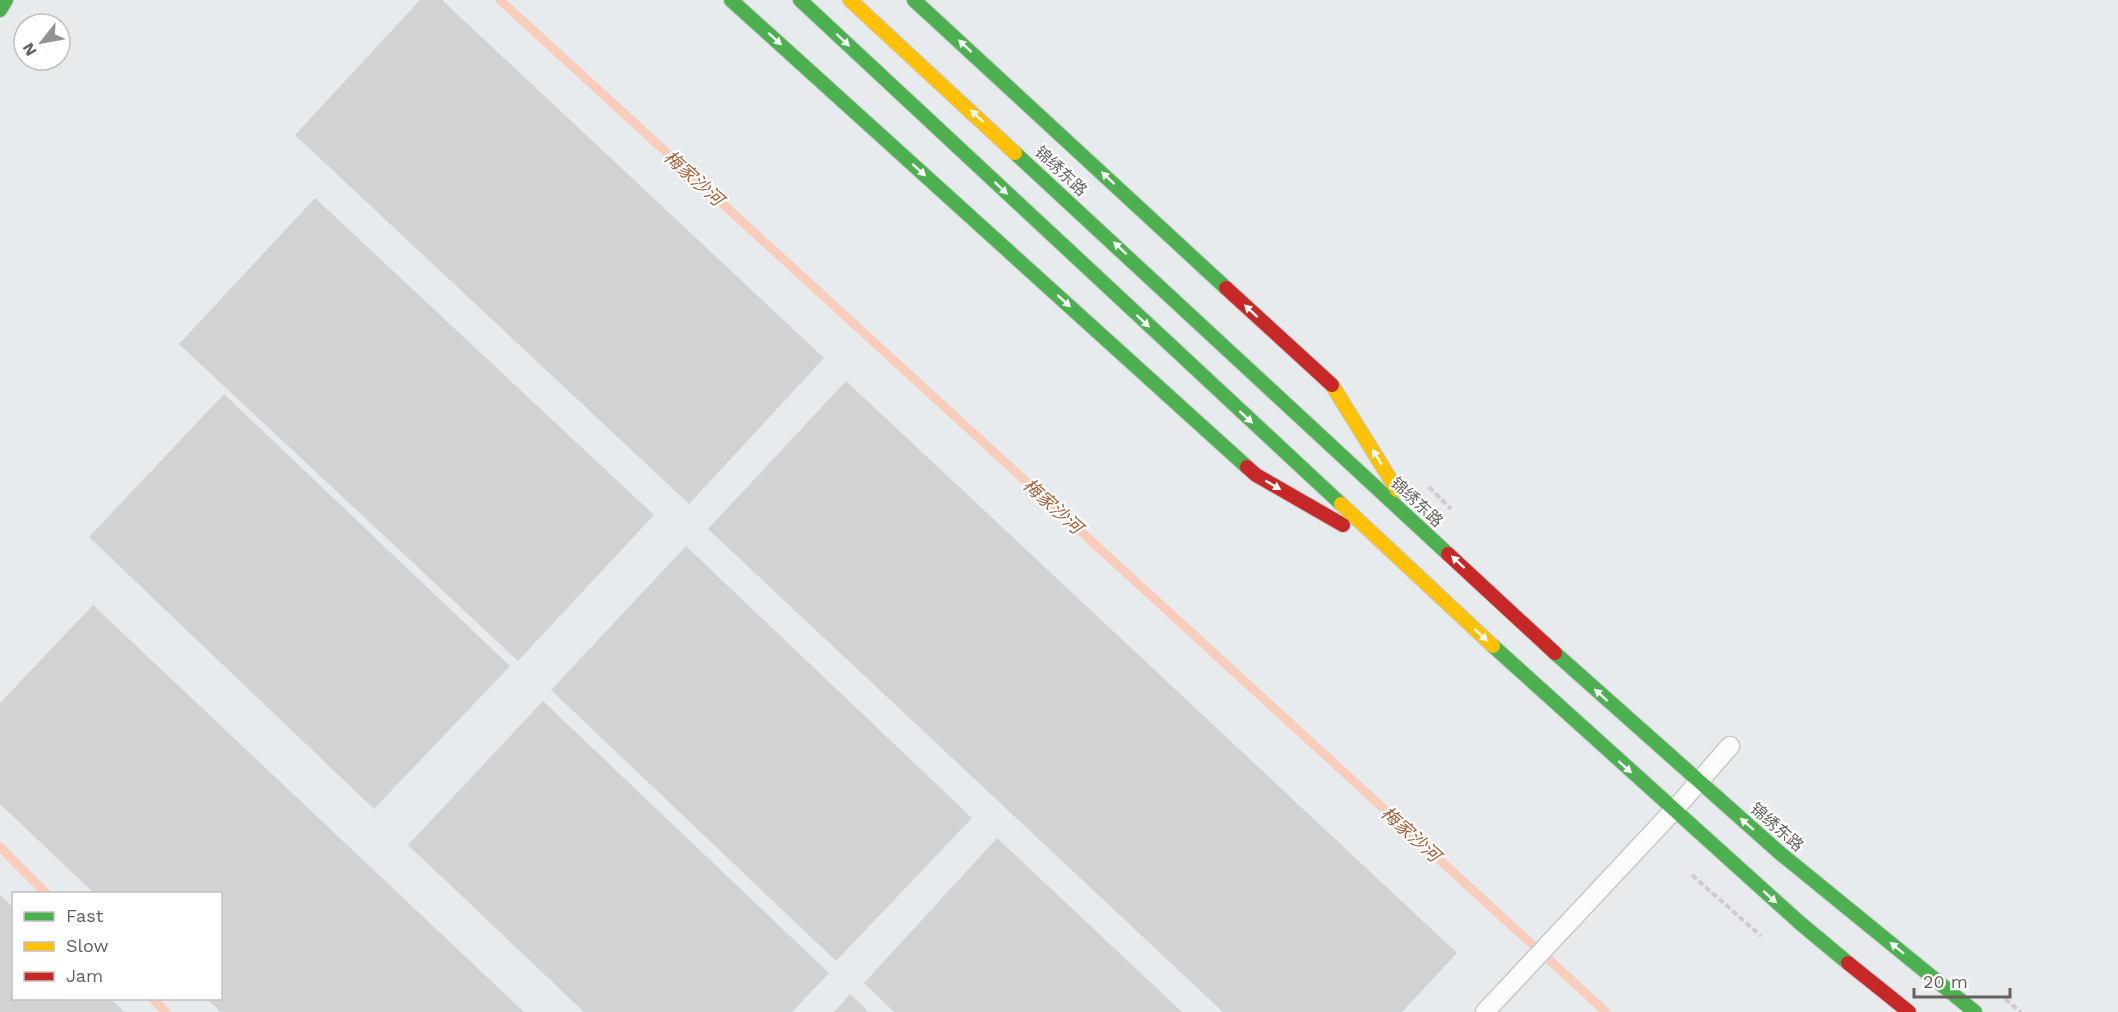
<svg xmlns="http://www.w3.org/2000/svg" width="2118" height="1012" font-family="'Work Sans','Noto Sans SC',sans-serif">
<style>
.lines{fill:none;stroke-linecap:round;stroke-linejoin:round}
.stream{stroke:#f8cdbc;stroke-width:9}
.building{fill:#d1d2d4}
.lane-casing{stroke:#c8c9c9;stroke-width:21}
.fast-casing{stroke:#c8c9c9;stroke-width:16}
.slow-casing{stroke:#c8c9c9;stroke-width:16}
.jam-casing{stroke:#c8c9c9;stroke-width:16}
.path{stroke:#d1cacf;stroke-width:4;stroke-dasharray:6 3;stroke-linecap:butt}
.lane{stroke:#fcfcfc;stroke-width:18}
.fast{stroke:#4caf50;stroke-width:14}
.slow{stroke:#ffc107;stroke-width:14}
.jam{stroke:#c62828;stroke-width:14}
.oneway{fill:#f6fbf6}
.labels{text-anchor:middle;dominant-baseline:central;stroke-width:4.5;stroke-linejoin:round;paint-order:stroke}
.street-label{font-size:16px;fill:#67615d;stroke:#fff}
.water-label{font-size:18px;font-style:italic;fill:#a55f38;stroke:#fff}
</style>
<rect width="100%" height="100%" fill="#e8ebee"/>
<g class="lines">
<!-- stream -->
<path class="stream" d="M500,0l1106,1012
M0,847l47,47
M152,998l14,14"/>
</g>
<!-- building -->
<path class="building" d="M420,0h22l382,358 -135,146 -394,-369z
M315,198l339,317 -136,146 -339,-317z
M846,381l611,572 -55,59h-179l-515,-483z
M224,394l286,272 -136,143 -285,-272z
M686,546l286,272 -136,143 -285,-271z
M93,605l431,407h-303l-15,-14h14v-104h-125l-95,-90v-101z
M543,701l286,272 -37,39h-208l-176,-167z
M997,838l185,174h-288l-30,-29z
M0,895l14,13v90h96l15,14h-125z
M850,994l19,18h-35z"/>
<g class="lines">
<!-- lane casing -->
<g class="lane-casing">
<path id="lane" d="M1485,1012l189,-202 56,-64"/>
</g>
<!-- fast casing -->
<g class="fast-casing">
<path id="fast" d="M731,0l516,467
M800,0l541,504
M914,0l312,288
M0,10l6,-10
M1015,153l433,401
M1493,646l307,277 48,40
M1555,653l226,201 194,158"/>
</g>
<!-- slow casing -->
<g class="slow-casing">
<path id="slow" d="M850,0l165,153
M1332,385l65,105
M1341,504l152,142"/>
</g>
<!-- jam casing -->
<g class="jam-casing">
<path id="jam" d="M1226,288l106,97
M1247,467l9,8 87,50
M1448,554l107,99
M1848,963l61,49"/>
</g>
<!-- path -->
<path class="path" d="M1429,487l22,22
M1692,875l69,61
M2005,999l16,13"/>
<!-- lane -->
<use href="#lane" class="lane"/>
<!-- fast -->
<use href="#fast" class="fast"/>
<!-- slow -->
<use href="#slow" class="slow"/>
<!-- jam -->
<use href="#jam" class="jam"/>
</g>
<!-- one-way arrows -->
<defs><path id="oneway-solid" d="M-6-.8H1V-3.2L6.5 0L1 3.2V.8H-6Z" transform="scale(1.5)"/></defs>
<g class="oneway">
<use href="#oneway-solid" transform="translate(775 39) rotate(42)"/>
<use href="#oneway-solid" transform="translate(843 40) rotate(43)"/>
<use href="#oneway-solid" transform="translate(965 46) rotate(-137)"/>
<use href="#oneway-solid" transform="translate(977 116) rotate(-137)"/>
<use href="#oneway-solid" transform="translate(919 170) rotate(42)"/>
<use href="#oneway-solid" transform="translate(1108 178) rotate(-137)"/>
<use href="#oneway-solid" transform="translate(1001 188) rotate(43)"/>
<use href="#oneway-solid" transform="translate(1120 248) rotate(-137)"/>
<use href="#oneway-solid" transform="translate(1064 301) rotate(42)"/>
<use href="#oneway-solid" transform="translate(1251 311) rotate(-137)"/>
<use href="#oneway-solid" transform="translate(1143 321) rotate(43)"/>
<use href="#oneway-solid" transform="translate(1246 417) rotate(43)"/>
<use href="#oneway-solid" transform="translate(1377 457) rotate(-121)"/>
<use href="#oneway-solid" transform="translate(1273 485) rotate(30)"/>
<use href="#oneway-solid" transform="translate(1458 562) rotate(-137)"/>
<use href="#oneway-solid" transform="translate(1481 635) rotate(43)"/>
<use href="#oneway-solid" transform="translate(1601 695) rotate(-138)"/>
<use href="#oneway-solid" transform="translate(1625 767) rotate(42)"/>
<use href="#oneway-solid" transform="translate(1747 824) rotate(-139)"/>
<use href="#oneway-solid" transform="translate(1770 897) rotate(42)"/>
<use href="#oneway-solid" transform="translate(1897 948) rotate(-141)"/>
</g>
<g class="labels">
<!-- street labels -->
<g class="street-label">
<text transform="translate(1061 171) rotate(43)">锦绣东路</text>
<text transform="translate(1417 502) rotate(43)">锦绣东路</text>
<text transform="translate(1777 827) rotate(41)">锦绣东路</text>
</g>
<!-- water labels -->
<g class="water-label">
<text transform="translate(694 178) rotate(42)">梅家沙河</text>
<text transform="translate(1053 506) rotate(42)">梅家沙河</text>
<text transform="translate(1411 834) rotate(42)">梅家沙河</text>
</g>
</g>
<!-- legend -->
<rect x="12" y="892" width="210" height="108" fill="#ffffff" stroke="#c2c0be" stroke-width="1.5"/>
<rect x="24" y="912" width="30" height="9" fill="#4caf50" stroke="#c2c0be" stroke-width="1.5"/>
<text x="66" y="922" font-size="18" fill="#67615d">Fast</text>
<rect x="24" y="942" width="30" height="9" fill="#ffc107" stroke="#c2c0be" stroke-width="1.5"/>
<text x="66" y="952" font-size="18" fill="#67615d">Slow</text>
<rect x="24" y="972" width="30" height="9" fill="#c62828" stroke="#c2c0be" stroke-width="1.5"/>
<text x="66" y="982" font-size="18" fill="#67615d">Jam</text>
<!-- north arrow -->
<g transform="translate(42 42) rotate(239)"><circle r="28" fill="#ffffff" stroke="#c2c0be" stroke-width="1.5"/>
<path d="M0-4.5L10 22L0 15L-10 22Z" fill="#949190"/>
<text y="-9" font-size="16" font-weight="bold" text-anchor="middle" fill="#67615d">N</text>
</g>
<!-- scale -->
<path d="M1914 988v9h96v-9" fill="none" stroke="#67615d" stroke-width="3"/>
<text x="1923" y="988" font-size="18" fill="#67615d" stroke="#ffffff" stroke-width="4.5" paint-order="stroke">20 m</text>
</svg>
